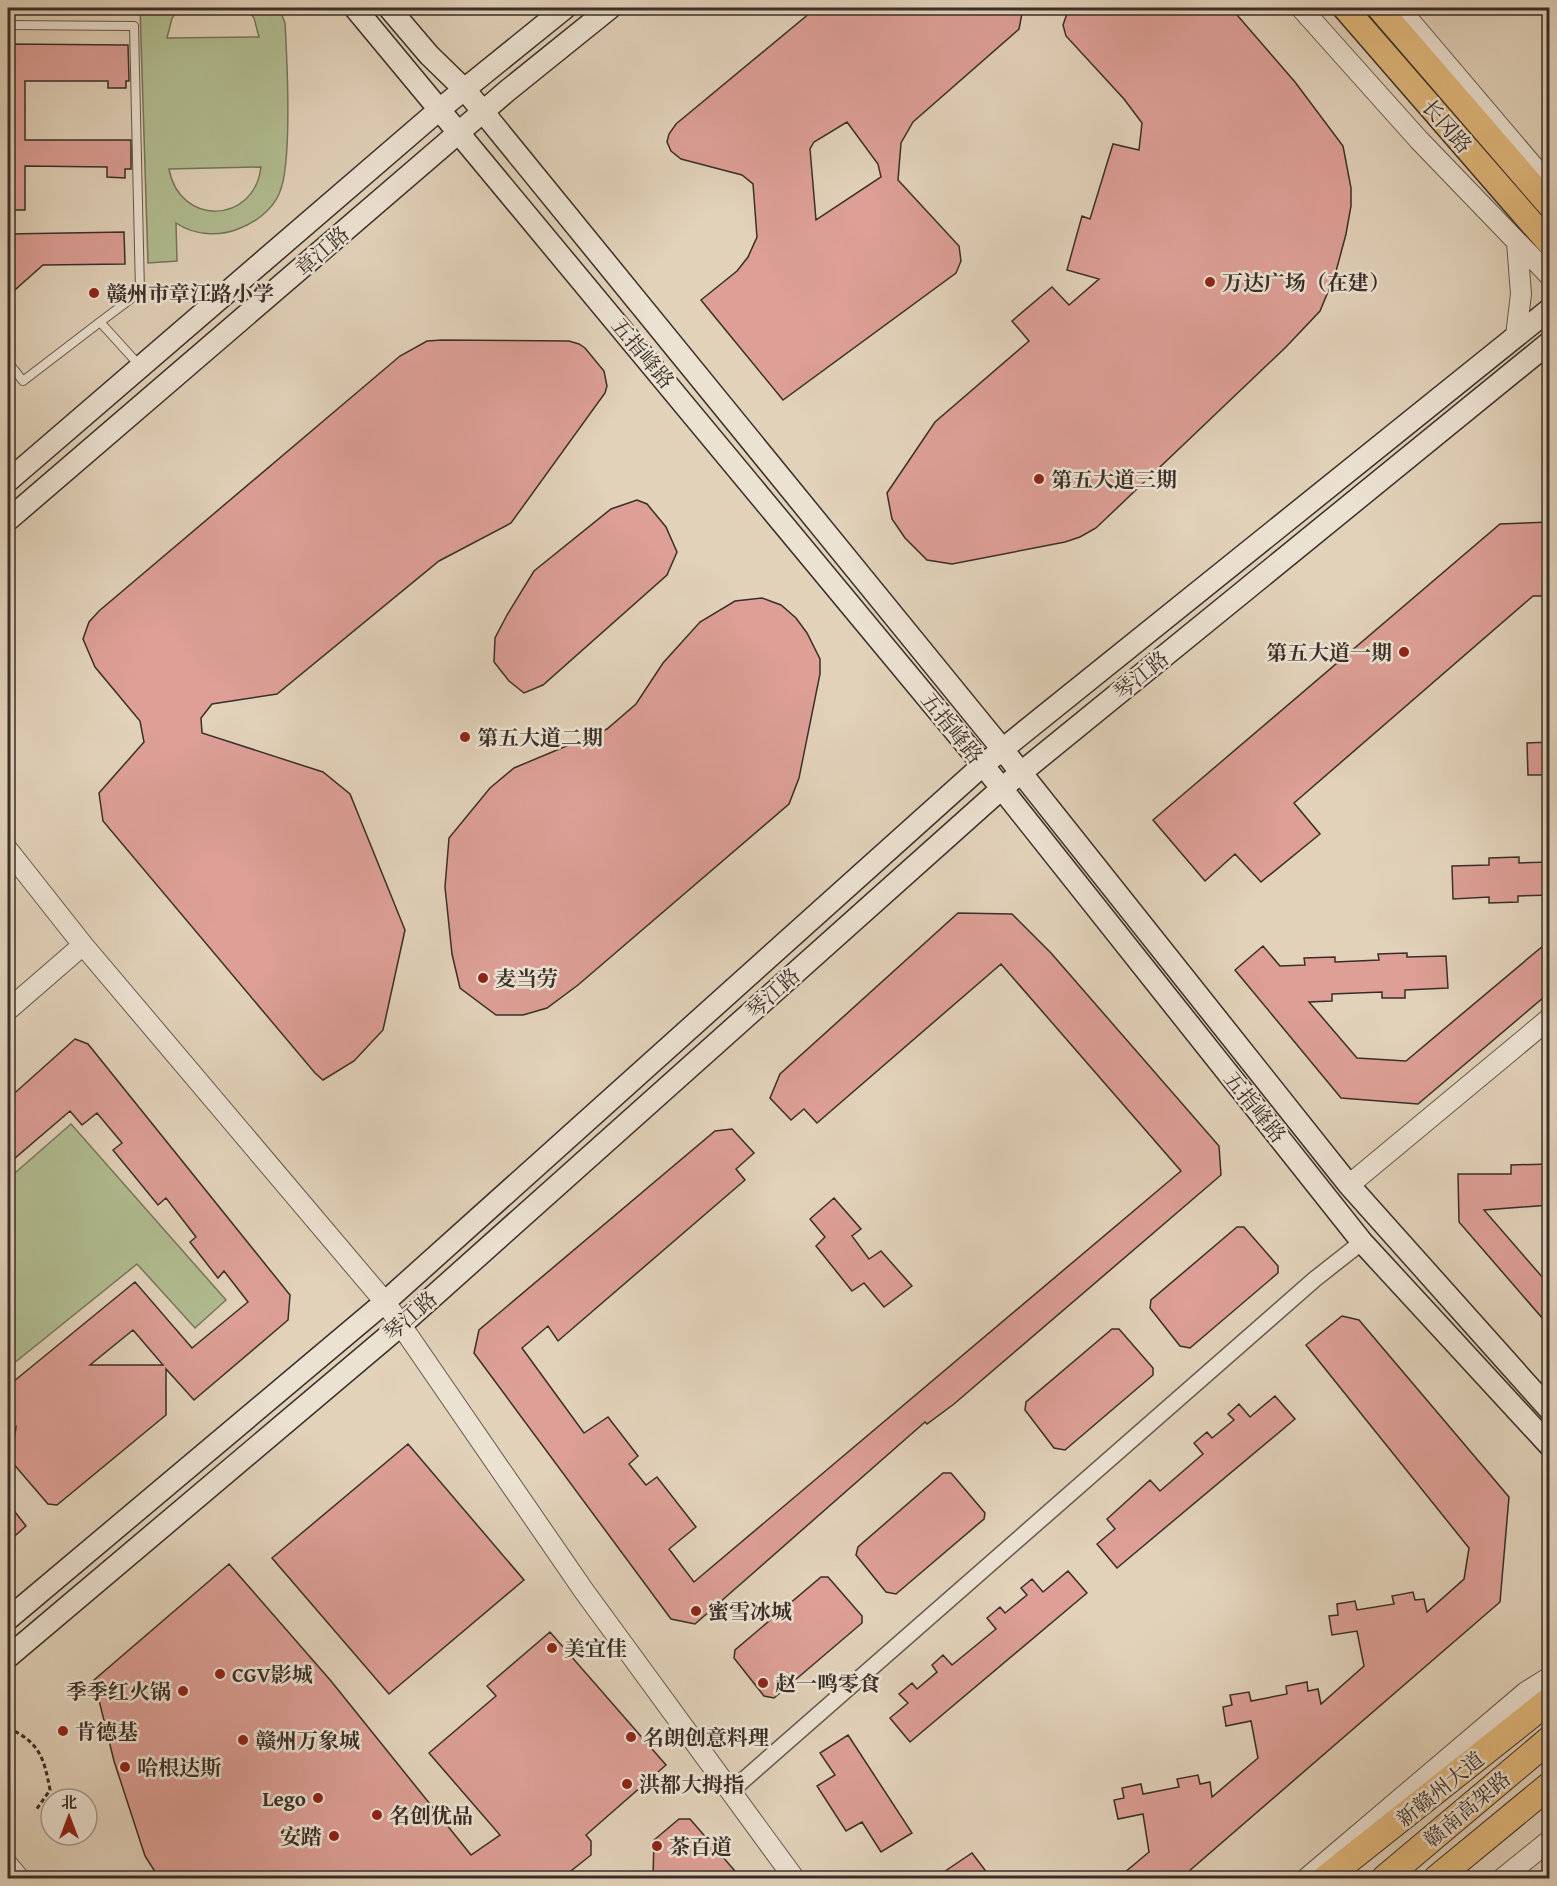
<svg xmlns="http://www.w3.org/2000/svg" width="1557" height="1886" font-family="'Gentium Book Plus','Noto Serif SC',serif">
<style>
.green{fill:#b1bd91;stroke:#76765c;stroke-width:1.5;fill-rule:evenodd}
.building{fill:#dd9f96;stroke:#3a2f28;stroke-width:1.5;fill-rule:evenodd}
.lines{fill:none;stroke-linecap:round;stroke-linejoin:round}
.service-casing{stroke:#64584c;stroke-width:10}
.minor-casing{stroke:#64584c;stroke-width:18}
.tertiary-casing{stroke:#64584c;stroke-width:22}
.secondary-casing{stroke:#3a2f28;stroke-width:24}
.primary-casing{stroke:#3a2f28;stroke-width:27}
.trunk-casing{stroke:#3a2f28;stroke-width:28}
.path{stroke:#3a2f28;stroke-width:3;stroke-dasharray:4.5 3;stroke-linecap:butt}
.service{stroke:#ece2d2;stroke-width:8}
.minor{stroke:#ece2d2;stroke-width:15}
.tertiary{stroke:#ece2d2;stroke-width:20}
.secondary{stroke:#ece2d2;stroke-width:21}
.primary{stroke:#e1b97d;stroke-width:24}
.trunk{stroke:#e1b97d;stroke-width:26}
.poi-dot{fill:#8f2418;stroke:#ece2d2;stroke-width:2}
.labels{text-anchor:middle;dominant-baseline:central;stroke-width:5;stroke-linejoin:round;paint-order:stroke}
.street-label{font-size:21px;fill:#3a2f28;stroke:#ece2d2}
.poi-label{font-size:21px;font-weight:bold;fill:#3a2f28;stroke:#ece2d2;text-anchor:start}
</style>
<rect width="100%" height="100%" fill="#e2d2ba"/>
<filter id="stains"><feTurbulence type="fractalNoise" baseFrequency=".00333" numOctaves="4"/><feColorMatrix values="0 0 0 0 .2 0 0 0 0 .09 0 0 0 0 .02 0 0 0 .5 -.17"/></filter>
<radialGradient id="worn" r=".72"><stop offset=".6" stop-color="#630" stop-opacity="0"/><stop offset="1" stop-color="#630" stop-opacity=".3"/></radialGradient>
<!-- green -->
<path class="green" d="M140,8h40l-8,10 -5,20 92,-1 -5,-19 -8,-10h33l6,15c2,36 8,142 -6,171 -7,16 -24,29 -41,35 -20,8 -44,6 -62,-6l1,38 -29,2zM261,167c-7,58 -82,59 -92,2z
M71,1124l155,176 -31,28 -58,-64 -129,104v-189z"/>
<!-- building -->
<path class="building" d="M816,8h207l-4,21 -106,93 -12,21 -3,37 61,66 2,15 -5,12 -173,127 -82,-100 36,-29 11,-14 9,-20 -4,-53 -11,-9 -61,-16 -10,-8 -4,-9 2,-8 7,-10zM847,122l31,42 3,13 -65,43 -6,-71 4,-7z
M1069,8h162l64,74 48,64 8,42v18l-5,28 -11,41 -15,36 -34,36 -190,181 -16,9 -15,5 -113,22 -25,-4 -22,-22 -13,-19 -5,-26 48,-71 94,-81 -17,-20 40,-34 17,18 30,-26 -32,-9 15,-54 8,3 23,-75 26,6 3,-27 -18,-24 -58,-63 -3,-11z
M8,44l120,1 1,36h-3v7h-18v-7h-83v59h106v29h-6v9l-18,-1v-10l-82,-1v44h-13v-44h-4z
M124,232l1,32 -82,1 -35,31v-62z
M442,340l127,1 10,3 6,4 19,23 3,15 -2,7 -94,130 -72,38 -162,133 -65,10 -11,14 1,15 121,39 27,22 55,136 -22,100 -29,31 -31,19 -8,-7 -212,-252 -4,-28 45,-51 -4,-21 -45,-54 -12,-28 6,-17 10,-11 301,-255 27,-15z
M637,500l10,4 19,23 11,25 -10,23 -124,110 -19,8 -15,-12 -15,-19 1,-24 12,-23 27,-44 77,-62z
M1550,522v74h-17l-239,207 26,31 -59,48 -26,-28 -30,27 -52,-61 347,-296z
M762,598l19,7 15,13 11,15 13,26v15l-21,104 -10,26 -211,181 -31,23 -24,7h-27l-36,-27 -8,-34 -7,-67 4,-49 41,-50 24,-20 93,-39 29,-25 27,-41 37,-41 35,-21z
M1550,742v33h-22l-1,-32z
M1519,857v6l31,-1v33l-32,1v6l-29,1v-6l-36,2 -1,-33 37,-1v-7z
M958,913l54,1 39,39 168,193 2,29 -267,229 -27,20 -2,-2 -230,202 -24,-5 -197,-266 5,-23 236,-199 17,-2 22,24 -18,16 9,11 -187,161 -10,-15 -26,22 62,85 24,-16 30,39 -9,8 17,21 11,-8 39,50 -27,22 25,33 487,-411 -180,-207 -184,159 -13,-14 -13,11 -21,-22 10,-24z
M1550,940v52l-132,112 -77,-6 -106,-128 28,-24 17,20 25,-1 -1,-7 31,-1v5l44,-2 -1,-6 29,-1v4l39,-1 2,32 -43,2v8h-23v-6l-50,2v7l-23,1 48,56 49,3z
M75,1039l13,5 202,251 -2,25 -94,80 -28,-31v46l-109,90 -9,-1 -37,-43 5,-34 -8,7v-48l127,-104 57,66 56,-46 -24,-31 -6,7 -28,-36 6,-5 -30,-39 -8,7 -45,-55 9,-7 -25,-30 -15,12 -12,-14 -62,53v-65zM133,1330l30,35h-73z
M1550,1164v41l-66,5 66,76v41l-91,-105 -1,-48h53v-9z
M834,1198l27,31 -9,7 17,23 12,-8 31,35 -28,21 -20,-24 -12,8 -36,-45 9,-9 -15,-18z
M1237,1227h7l34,39v7l-88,75 -10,-2 -30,-38 1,-8z
M1342,1316l17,4 150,177 -9,105 -319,276h-63l31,-26 -6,-38 -25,5 -4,-19 10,-2 -2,-10 19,-4 2,10 36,-7 -2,-8 21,-4 2,9 10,-2 2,15 46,-39 -7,-37 -25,5 -3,-19 9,-2 -2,-10 19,-3 2,9 36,-7 -1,-8 21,-4 1,9 10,-2 3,15 43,-38 -7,-35 -25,4 -3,-19 9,-1 -1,-11 18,-3 2,9 37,-6 -2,-8 21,-4 2,8 9,-1 3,13 37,-33 5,-31 -163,-203z
M1112,1329h7l34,39v7l-88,75 -11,-2 -29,-38 1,-8z
M1275,1396l20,23 -178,149 -20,-24 18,-15 -8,-10 43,-39 10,11 43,-37 -9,-11 13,-11 5,6 22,-18 -6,-6 11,-10 11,13z
M408,1444l116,136 -135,114 -117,-136z
M943,1473h8l34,40 -1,6 -88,75 -10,-2 -30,-37 2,-8z
M8,1503l18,23 -18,16z
M229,1564l102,117 140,174 29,-20 -71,-82 67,-57 -9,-10 63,-54 116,133 -80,70 5,6v14l-29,23h-403l-14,-22 -31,-95 -20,-81z
M1068,1571l19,22 -177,149 -20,-24 18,-15 -9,-9 13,-11 5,6 20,-17 -5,-7 11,-10 9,10 44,-36 -9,-11 13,-11 5,6 22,-18 -6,-7 11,-9 11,13z
M821,1577h7l34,39v7l-88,75 -10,-2 -30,-38 1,-8z
M848,1735l64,98 -31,19 -19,-30 -16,9 -29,-45 18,-11 -15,-22z
M679,1819h11l51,59h-88l1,-38z
M972,1853l19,25h-56z"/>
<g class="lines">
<!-- service casing -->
<g class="service-casing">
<path id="service" d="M8,25l126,1 6,266 -40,30
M8,362l15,19 77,-59 40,44"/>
</g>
<!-- minor casing -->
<g class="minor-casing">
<path id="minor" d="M731,1791l584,-512 47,-37"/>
</g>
<!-- tertiary casing -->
<g class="tertiary-casing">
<path id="tertiary" d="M1301,8l118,132 131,136
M1399,8l151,178
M1516,336l5,-42 -4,-52
M8,850l75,95 302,357 199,289 210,287
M8,1010l75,-65
M1349,1185l201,-167
M8,1865l11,13
M1307,1878l219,-186 24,-15
M1503,1878l47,-38"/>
</g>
<!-- secondary casing -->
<g class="secondary-casing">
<path id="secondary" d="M355,8l628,757 379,477 188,204
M389,8l40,47 37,36 537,659 346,435 201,225
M8,481l432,-372 125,-101
M8,520l499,-429 103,-83
M8,1619l377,-317 598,-537 567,-456
M8,1657l392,-331 601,-537 549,-447"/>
</g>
<!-- primary casing -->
<g class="primary-casing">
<path id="primary" d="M1345,8l205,236
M1379,8l171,198"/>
</g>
<!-- trunk casing -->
<g class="trunk-casing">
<path id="trunk" d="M1326,1878l224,-178
M1385,1878l165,-139
M1437,1878l113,-93"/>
</g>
<!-- path -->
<path class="path" d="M8,1728c31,14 36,29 42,62l-14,20"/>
<!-- service -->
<use href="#service" class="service"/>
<!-- minor -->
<use href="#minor" class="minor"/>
<!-- tertiary -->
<use href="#tertiary" class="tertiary"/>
<!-- secondary -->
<use href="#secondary" class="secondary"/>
<!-- primary -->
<use href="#primary" class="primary"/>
<!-- trunk -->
<use href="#trunk" class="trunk"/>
</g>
<!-- markers -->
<g class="poi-dot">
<circle cx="1210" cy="282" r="6"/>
<circle cx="94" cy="293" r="6"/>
<circle cx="1039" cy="479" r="6"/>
<circle cx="1404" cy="652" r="6"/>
<circle cx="465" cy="737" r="6"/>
<circle cx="483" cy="978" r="6"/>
<circle cx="696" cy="1611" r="6"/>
<circle cx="552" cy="1648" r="6"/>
<circle cx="220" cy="1674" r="6"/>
<circle cx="763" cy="1683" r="6"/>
<circle cx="183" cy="1691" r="6"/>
<circle cx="63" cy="1731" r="6"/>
<circle cx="631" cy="1737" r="6"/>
<circle cx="243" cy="1740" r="6"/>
<circle cx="125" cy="1767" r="6"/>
<circle cx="627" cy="1784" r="6"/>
<circle cx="318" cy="1798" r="6"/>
<circle cx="377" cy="1815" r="6"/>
<circle cx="334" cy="1836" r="6"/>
<circle cx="657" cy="1846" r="6"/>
</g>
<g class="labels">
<!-- street labels -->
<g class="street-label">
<text transform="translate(1447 126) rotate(49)">长冈路</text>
<text transform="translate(322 251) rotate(-41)">章江路</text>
<text transform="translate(643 353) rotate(50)">五指峰路</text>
<text transform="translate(1141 675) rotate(-39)">琴江路</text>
<text transform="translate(952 728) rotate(51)">五指峰路</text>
<text transform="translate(773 993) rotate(-42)">琴江路</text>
<text transform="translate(1255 1107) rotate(51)">五指峰路</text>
<text transform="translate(410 1316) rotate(-41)">琴江路</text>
<text transform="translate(1440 1789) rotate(-39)">新赣州大道</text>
<text transform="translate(1467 1809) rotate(-40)">赣南高架路</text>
</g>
<!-- poi labels -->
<g class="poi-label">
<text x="1222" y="282">万达广场（在建）</text>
<text x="106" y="293">赣州市章江路小学</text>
<text x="1051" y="479">第五大道三期</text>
<text x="1392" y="652" text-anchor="end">第五大道一期</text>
<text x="477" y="737">第五大道二期</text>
<text x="495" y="978">麦当劳</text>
<text x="708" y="1611">蜜雪冰城</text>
<text x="564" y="1648">美宜佳</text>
<text x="232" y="1674">CGV影城</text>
<text x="775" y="1683">赵一鸣零食</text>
<text x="171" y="1691" text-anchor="end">季季红火锅</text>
<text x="75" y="1731">肯德基</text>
<text x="643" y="1737">名朗创意料理</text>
<text x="255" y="1740">赣州万象城</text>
<text x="137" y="1767">哈根达斯</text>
<text x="639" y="1784">洪都大拇指</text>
<text x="306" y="1798" text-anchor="end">Lego</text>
<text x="389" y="1815">名创优品</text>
<text x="322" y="1836" text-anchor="end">安踏</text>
<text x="669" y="1846">茶百道</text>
</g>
</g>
<!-- margin -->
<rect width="1557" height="1886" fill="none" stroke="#e2d2ba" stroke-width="30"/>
<rect x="9" y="9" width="1539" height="1868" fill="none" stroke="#3a2f28" stroke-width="3"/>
<rect x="15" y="15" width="1527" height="1856" fill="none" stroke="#3a2f28" stroke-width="1.5"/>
<!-- north arrow -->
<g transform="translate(69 1817)"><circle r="28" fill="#ece2d2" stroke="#a59a8e" stroke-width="1.5"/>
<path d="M0-4.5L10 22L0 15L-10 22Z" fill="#8f2418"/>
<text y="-9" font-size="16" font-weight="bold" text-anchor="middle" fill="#3a2f28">北</text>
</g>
<rect width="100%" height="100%" filter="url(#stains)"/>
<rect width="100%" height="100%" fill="url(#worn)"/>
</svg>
